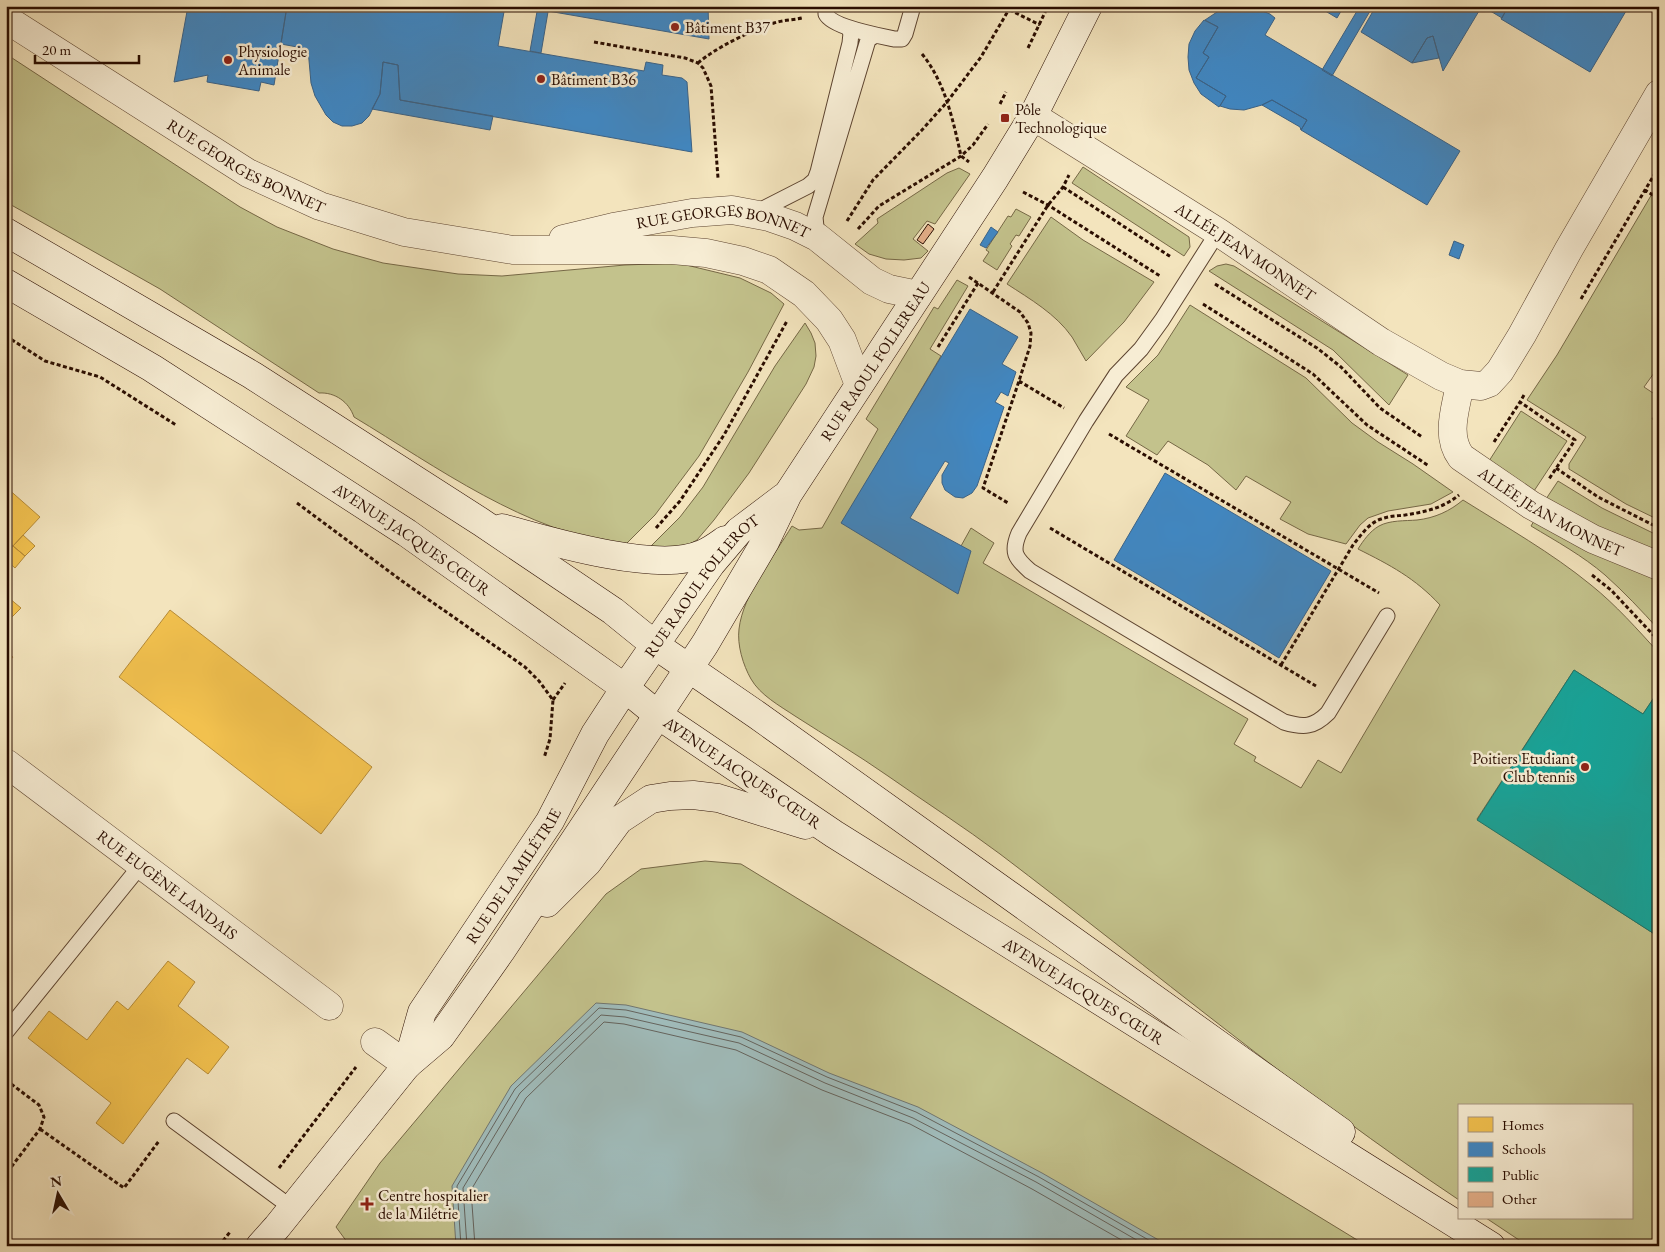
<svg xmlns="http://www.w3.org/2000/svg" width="1665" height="1252" font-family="'EB Garamond',serif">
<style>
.green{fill:#c3c28c;stroke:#766846}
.water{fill:#a0bcbb;stroke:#717670}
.homes{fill:#f2c14e;stroke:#b68b37}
.schools{fill:#3f88c5;stroke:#39638a}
.public{fill:#17a398;stroke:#1d766a}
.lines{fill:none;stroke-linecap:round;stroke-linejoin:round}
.shore{stroke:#65645e;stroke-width:1}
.building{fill:#e4af89;stroke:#2a0d00}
.lane-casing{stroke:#5c432f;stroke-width:17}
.street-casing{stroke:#5c432f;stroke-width:29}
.secondary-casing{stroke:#2a0d00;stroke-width:29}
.path{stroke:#2a0d00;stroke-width:3;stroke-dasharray:4 2.5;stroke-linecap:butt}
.lane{stroke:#f7edd4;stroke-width:15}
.street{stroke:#f7edd4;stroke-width:28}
.secondary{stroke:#f7edd4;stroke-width:28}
.poi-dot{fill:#8f2418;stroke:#f7edd4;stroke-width:2}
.labels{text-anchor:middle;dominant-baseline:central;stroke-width:5;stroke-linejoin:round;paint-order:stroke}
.poi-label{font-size:16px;fill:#2a0d00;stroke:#f7edd4;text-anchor:start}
.street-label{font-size:16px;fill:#2a0d00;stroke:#f7edd4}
</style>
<rect width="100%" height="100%" fill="#f3e4bd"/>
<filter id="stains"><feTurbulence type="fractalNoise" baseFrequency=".004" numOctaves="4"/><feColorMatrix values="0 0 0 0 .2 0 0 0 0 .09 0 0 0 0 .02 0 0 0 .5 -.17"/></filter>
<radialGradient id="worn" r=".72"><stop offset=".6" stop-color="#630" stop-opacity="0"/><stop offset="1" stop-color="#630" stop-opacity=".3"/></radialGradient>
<!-- green -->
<path class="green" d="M6,54l234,153 37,20 56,22 50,14 75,11 44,2 123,-11 53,-2 62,15 31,15 13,11 -36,68 -49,84 -44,59 -30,30c-99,-12 -188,-78 -271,-128 -5,-15 -19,-25 -35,-24l-159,-104 -154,-87z
M1083,167l106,70 1,10 -6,9 -112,-73z
M959,168l11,6 -35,50 -8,-3 -14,18 15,12 -7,7 -17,2 -18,-1 -17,-5 -14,-10 23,-21 -1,-4 70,-46z
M1659,182v184l-15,21 15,10v12l-7,10 7,4v97l-33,-16 -57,-35v-5l17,-27 -59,-37 30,-45z
M1016,209l15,8 -12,19 -3,-1 -6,9 2,2 -15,24 -14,-9 6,-9 -3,-2 22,-34 3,1z
M1051,217l32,23 71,42 -30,40 -38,39c-5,-8 -9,-16 -14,-24 -16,-23 -42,-38 -65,-53z
M1226,264l8,2 174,109 -19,30 -56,-55 -124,-79 8,-5z
M957,280l11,6 -38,63 11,7 -99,167 119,23 10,-18 23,15 -11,20 265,156 -14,25 22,13 -2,4 47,27 17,-28 23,13 99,-168c-25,-27 -50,-40 -82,-56 5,-8 12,-18 21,-23 11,-6 26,-5 38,-6 18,-2 33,-9 46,-20 43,27 89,53 128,85 25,20 46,44 68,68v37l-16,24 -69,-44 -97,149 182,118v309h-131l-42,-28h145v-112h-172v94c-159,-106 -306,-230 -459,-346 -36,-27 -75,-52 -112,-78 -30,-21 -62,-40 -93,-60 -15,-10 -35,-21 -44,-37 -8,-14 -14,-34 -12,-50 4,-35 35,-73 53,-103l7,4 23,-2 56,-99 -12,-10 68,-112 4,2z
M1190,305l116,73 46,45 26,19 35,22 40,28 -22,12 -43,7 -20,7 -8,7 -14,19 -38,-10 -28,-15 11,-17 -45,-26 -10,14 -28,-25 -40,-24 -11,14 -31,-19 23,-36 -23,-13 32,-32z
M805,323l6,10 4,10 1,13 -2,11 -8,17 -57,89 -35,47 -17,20 -18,10 -28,-4 29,-29 23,-30 72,-121z
M1521,411l46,30 -35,53 -43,-33z
M1558,481l44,27 57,28v17l-30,-8 -85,-43z
M1534,521l125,54v55c-17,-19 -35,-38 -54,-55 -22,-19 -49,-34 -74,-49z
M705,861l36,3 626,382h-1017l-14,-19 44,-64 226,-269 35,-25z"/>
<!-- water -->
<path class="water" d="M596,1003l30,2 116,27 87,41 89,34 124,66 127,73h-713l-4,-60 59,-100z"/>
<!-- homes -->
<path class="homes" d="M6,487l34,30 -27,29 -7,-6z
M23,535l12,11 -10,10 -12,-10z
M6,540l7,6 -7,8z
M13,546l12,10 -10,12 -9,-8v-6z
M9,598l12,10 -10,10 -5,-5v-12z
M170,610l202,157 -51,67 -202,-157z
M6,651l7,6 -7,8z
M168,961l27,21 -17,24 51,41 -21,27 -21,-16 -64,86 -27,-21 15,-20 -83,-65 21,-27 38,29 30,-39 11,9z"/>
<!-- schools -->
<path class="schools" d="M188,6h99l-13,79 -13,-3 -2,9 -52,-9 1,-7 -34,7z
M287,6h218l-7,40 146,25 2,-9 17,3 -1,10 20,3 5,4 5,70 -292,-52 -2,-35 -15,-3 -3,32 -11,22 -7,7 -10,3h-10l-9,-4 -7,-7 -11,-19 -4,-13 -3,-34 -27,-5z
M538,6h11l-8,47 -11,-2z
M549,6h159l1,33 -161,-28z
M1232,6l20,1 18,7 5,4 -10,17 195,116 -33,54 -126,-75 6,-10 -35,-20 -10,5 -18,5 -14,-1 -10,-3 6,-10 -30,-18 13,-21 -6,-4 15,-26 -13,-7 15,-10z
M1317,6h27l-7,12z
M1360,6h16v2l-3,-2 -41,70 -10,-6z
M1376,6h106l-39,65 -10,-35 -6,2 -15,25 -51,-31z
M1482,6h14l9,6 -3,6z
M1509,6h120l-39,66 -89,-53z
M1204,20l14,7 -15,26 6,4 -13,21 30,18 -7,11 -18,-13 -7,-11 -5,-13 -1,-13 1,-13 6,-13z
M1433,36l6,22 -27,5 15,-25z
M383,62l15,3 2,35 93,16 -3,14 -118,-21 8,-15z
M1272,100l35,20 -6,10 -1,-3 -38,-22z
M991,227l7,5 -12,16 -6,-3z
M1454,241l10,4 -5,14 -10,-4z
M970,309l48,28 -16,27 14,8 -8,24 -7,-4 -6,10 9,5 -27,79 -5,7 -9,5 -8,-1 -10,-7 -3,-7v-8l7,-12 -4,-2 -35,57 61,33 -13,43 -117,-71z
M1165,473l166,98 -52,87 -21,-13 -144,-85z"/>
<!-- public -->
<path class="public" d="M1574,670l69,44 16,-24v247l-182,-117z"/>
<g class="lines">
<!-- shore -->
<path class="shore" d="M461,1246l-4,-60 58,-97 84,-81 27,2 115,27 86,40 89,35 123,65 120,69
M467,1246l-4,-58 57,-95 81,-78 24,2 114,26 86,40 88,35 123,64 111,64
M475,1246l-4,-56 55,-92 78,-76 20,2 112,26 86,40 88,34 122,65 100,57"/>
</g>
<!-- building -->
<path class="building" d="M928,224l6,5 -11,15 -6,-4z"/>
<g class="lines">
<!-- lane casing -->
<g class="lane-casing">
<path id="lane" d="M826,6c0,2 0,7 0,8 6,13 54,22 68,25h8l3,-5 8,-28
M755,213l53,-27 7,-6 3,-8 32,-129 1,-10 -3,-5
M1218,232l-56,88 -21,29 -25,26 -30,46 -67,112c-8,19 -4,25 11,38l254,151c20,6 30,5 44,-9l59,-97
M817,237l-2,-20 53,-177 7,-5
M6,1032l135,-167
M174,1121l118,87"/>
</g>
<!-- street casing -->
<g class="street-casing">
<g id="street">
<path id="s1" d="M6,19l242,154 72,33 84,26 109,18h159l34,3 37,8 26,9 35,24 25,26 13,20 17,45"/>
<path id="s2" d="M1033,116l185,116 163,110 60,34 19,8 21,2 8,-3 11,-12 22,-36 47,-86 90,-155"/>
<path id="s3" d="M563,239l50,-12 79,-14 40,-3 37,7 26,9 22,11 55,44 17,8 29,6"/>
<path id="s4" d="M1460,384c-4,24 -15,51 1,73l70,48 62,34 66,27"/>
<path id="s5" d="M6,763l323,243"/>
<path d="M375,1042l32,23"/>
</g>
</g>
<!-- secondary casing -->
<g class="secondary-casing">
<g id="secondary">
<path d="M6,232l246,143 229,147 132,89 42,34 102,70 584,417"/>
<path id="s6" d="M6,283l146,85 255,165 218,155 33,27 176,119 657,412"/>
<path d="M502,528c46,13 157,46 200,26 8,-3 16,-9 23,-14"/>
<path d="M547,903l41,-41 31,-42 32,-21 19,-3 23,-1 25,3 87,27"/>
<path id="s7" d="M407,1065l15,-53 128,-191 45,-87 30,-46 86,-124 28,-33 45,-34"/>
<path id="s8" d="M260,1246l17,-19 130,-162 34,-29 60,-85 204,-307 60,-102 23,-48 207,-316 38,-62 55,-110"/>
</g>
</g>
<!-- path -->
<path class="path" d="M997,6l13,4 30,15
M594,42l91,16 13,5 5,5 8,18 7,92
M1028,48l20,-42
M922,54c23,28 31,66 39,102l8,6
M698,63c17,-15 54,-33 76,-40 9,-3 19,-3 28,-5
M1000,104l6,-12
M1659,167l-14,23 14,9
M1063,187l108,70
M1023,192l25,13 112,71
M847,221l26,-41 48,-49 26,-29 34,-45 30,-51
M858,229l21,-23 82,-50 12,-11 15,-21
M969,277l51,35 8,11 3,10 -1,13 -11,35 -36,107 25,15
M1215,284l102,64 24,19 39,41 42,29
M993,292l55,-87 15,-18 6,-12
M1581,299l64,-109
M1203,304l110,70 54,51 62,41
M6,336l39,25 55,16 76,48
M938,347l40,-64
M1019,381l45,27
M1524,395l-4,7 55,38 -26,39
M1109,434l270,159
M1494,442l26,-40
M1556,468l42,29 61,31
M297,503l105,78 123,86 14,14 14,19 -3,39 -6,19
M656,528l24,-27 44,-66 63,-114
M1050,528l266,158
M1592,575l19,15 48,51
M1281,665l72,-120c8,-10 16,-22 28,-26 8,-3 16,-3 24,-4 20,-3 38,-7 54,-20
M553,700l12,-17
M6,1080l33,25 5,12 -4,12 -34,45
M40,1129l84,59 35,-47
M279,1168l77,-101
M219,1246l11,-14"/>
<!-- lane -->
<use href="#lane" class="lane"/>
<!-- street -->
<use href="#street" class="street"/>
<!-- secondary -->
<use href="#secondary" class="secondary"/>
</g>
<!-- markers -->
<g class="poi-dot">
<circle cx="675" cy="27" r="5"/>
<circle cx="228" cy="60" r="5"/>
<circle cx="541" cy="79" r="5"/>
<rect x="1000" y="113" width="10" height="10" rx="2.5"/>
<circle cx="1585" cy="767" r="5"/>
<path d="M364.5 1196.5h5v5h5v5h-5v5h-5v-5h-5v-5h5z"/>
</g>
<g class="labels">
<!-- poi labels -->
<g class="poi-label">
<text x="685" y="27">Bâtiment B37</text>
<text x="238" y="51">Physiologie<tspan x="238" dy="18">Animale</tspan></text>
<text x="551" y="79">Bâtiment B36</text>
<text x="1015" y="109">Pôle<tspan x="1015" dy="18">Technologique</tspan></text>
<text x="1575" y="758" text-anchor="end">Poitiers Etudiant<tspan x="1575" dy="18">Club tennis</tspan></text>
<text x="378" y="1195">Centre hospitalier<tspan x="378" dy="18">de la Milétrie</tspan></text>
</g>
<!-- street labels -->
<g class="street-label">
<text stroke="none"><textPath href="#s1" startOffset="282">RUE GEORGES BONNET</textPath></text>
<text stroke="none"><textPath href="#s3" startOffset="164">RUE GEORGES BONNET</textPath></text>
<text stroke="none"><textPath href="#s2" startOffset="252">ALLÉE JEAN MONNET</textPath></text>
<text stroke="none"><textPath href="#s8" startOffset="1081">RUE RAOUL FOLLEREAU</textPath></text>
<text stroke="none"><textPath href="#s4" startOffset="181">ALLÉE JEAN MONNET</textPath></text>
<text stroke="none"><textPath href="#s6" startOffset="480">AVENUE JACQUES CŒUR</textPath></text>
<text stroke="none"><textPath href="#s7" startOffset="566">RUE RAOUL FOLLEROT</textPath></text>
<text stroke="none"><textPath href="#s6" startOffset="885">AVENUE JACQUES CŒUR</textPath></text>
<text stroke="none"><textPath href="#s7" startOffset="219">RUE DE LA MILÉTRIE</textPath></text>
<text stroke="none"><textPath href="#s5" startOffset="202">RUE EUGÈNE LANDAIS</textPath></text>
<text stroke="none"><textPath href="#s6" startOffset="1290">AVENUE JACQUES CŒUR</textPath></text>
</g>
</g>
<!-- margin -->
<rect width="1665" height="1252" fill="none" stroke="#f3e4bd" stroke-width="25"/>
<rect x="8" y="8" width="1650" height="1237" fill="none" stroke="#2a0d00" stroke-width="2.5"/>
<rect x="12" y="12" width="1640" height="1227" fill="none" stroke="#2a0d00"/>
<!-- legend -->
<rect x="1458" y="1104" width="175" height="115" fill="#f7edd4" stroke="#a5937f"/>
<rect x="1468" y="1117" width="25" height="15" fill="#f2c14e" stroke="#a5937f"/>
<text x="1502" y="1130" font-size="15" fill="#2a0d00">Homes</text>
<rect x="1468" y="1142" width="25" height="15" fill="#3f88c5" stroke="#a5937f"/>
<text x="1502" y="1154" font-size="15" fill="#2a0d00">Schools</text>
<rect x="1468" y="1167" width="25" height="15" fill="#17a398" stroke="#a5937f"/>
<text x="1502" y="1180" font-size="15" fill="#2a0d00">Public</text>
<rect x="1468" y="1192" width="25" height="15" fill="#e4af89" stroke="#a5937f"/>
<text x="1502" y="1204" font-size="15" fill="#2a0d00">Other</text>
<!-- north arrow -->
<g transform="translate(58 1194) rotate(351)" stroke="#f7edd4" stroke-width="4" paint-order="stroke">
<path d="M0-4L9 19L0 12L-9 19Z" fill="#2a0d00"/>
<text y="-8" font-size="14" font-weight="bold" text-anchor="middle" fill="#2a0d00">N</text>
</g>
<!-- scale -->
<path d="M35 55v8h104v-8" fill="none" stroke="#2a0d00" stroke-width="2.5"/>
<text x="42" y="55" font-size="15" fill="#2a0d00" stroke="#f7edd4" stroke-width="4" paint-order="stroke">20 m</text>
<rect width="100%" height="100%" filter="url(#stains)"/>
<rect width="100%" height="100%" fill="url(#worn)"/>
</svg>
